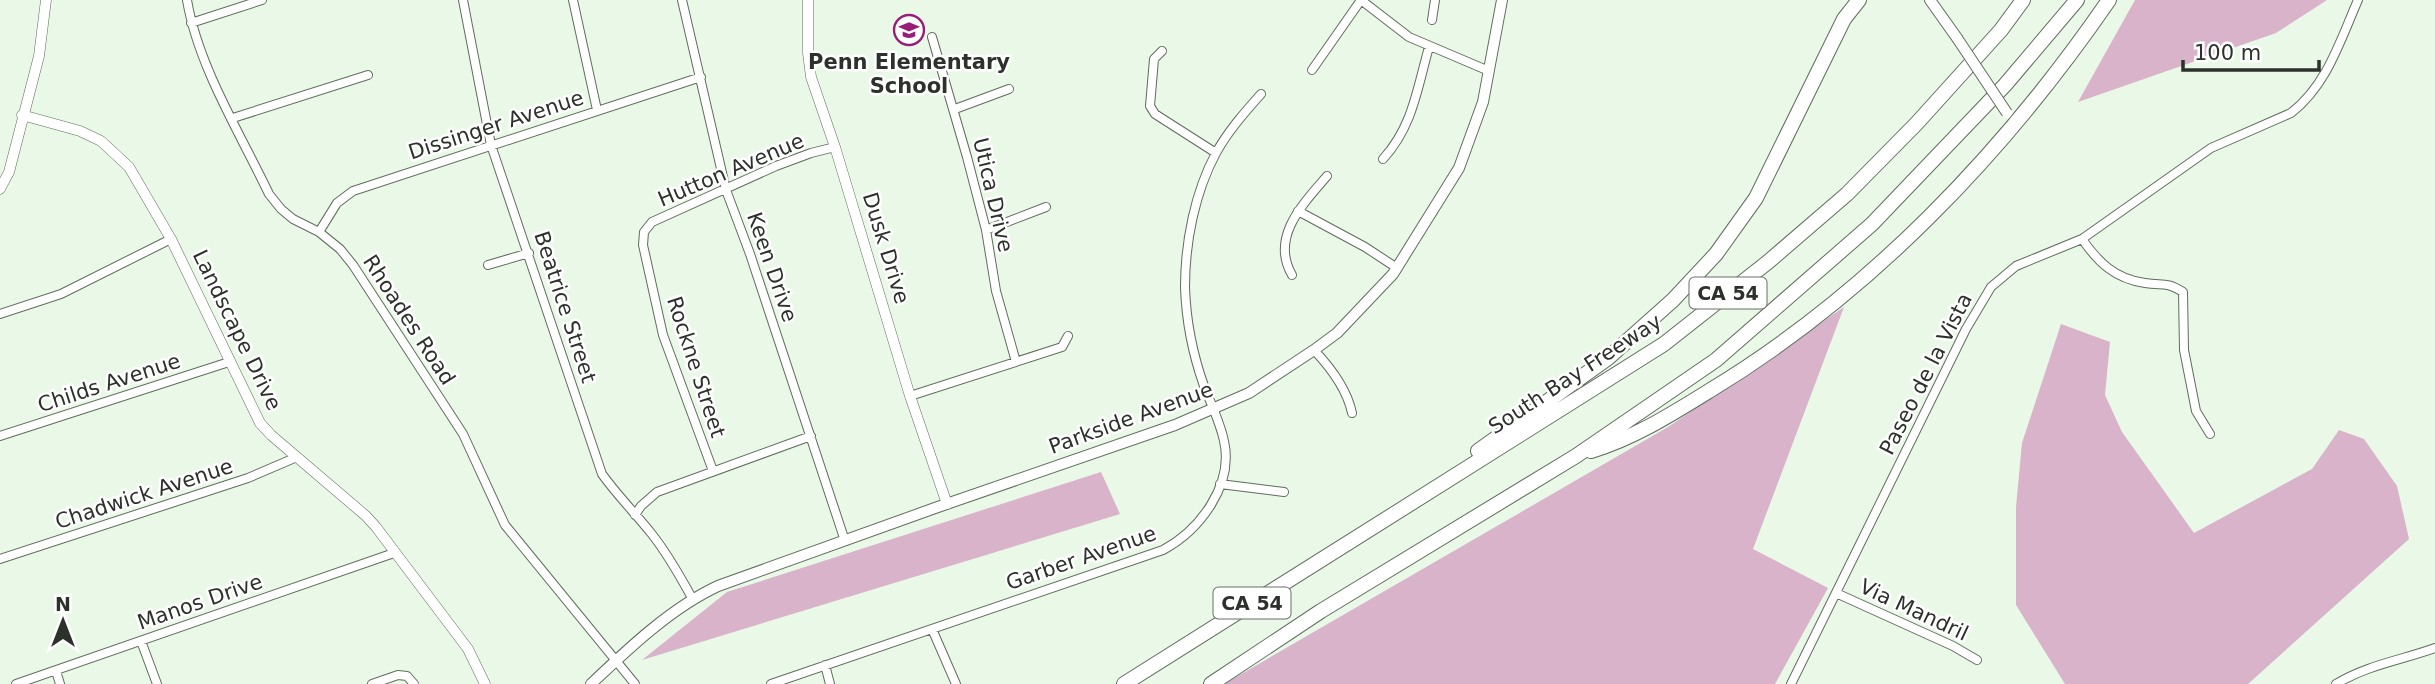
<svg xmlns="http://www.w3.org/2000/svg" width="2435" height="684" font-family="'DejaVu Sans',sans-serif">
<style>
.green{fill:#d8b3ca}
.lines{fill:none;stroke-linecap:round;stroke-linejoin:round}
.minor-casing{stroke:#606d5e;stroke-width:10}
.tertiary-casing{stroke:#606d5e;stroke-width:11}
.secondary-casing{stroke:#606d5e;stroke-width:12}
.motorway-casing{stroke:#606d5e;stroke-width:16}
.minor{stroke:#fff;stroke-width:8}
.tertiary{stroke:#fff;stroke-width:10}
.secondary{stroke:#fff;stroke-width:10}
.motorway{stroke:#fff;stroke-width:14}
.secondary-bridge-casing{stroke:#606d5e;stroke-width:12;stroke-linecap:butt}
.secondary-bridge{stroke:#fff;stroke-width:10}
.labels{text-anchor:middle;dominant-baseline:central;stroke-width:5;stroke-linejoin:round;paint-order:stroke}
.shield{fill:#fff;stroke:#6b6f6b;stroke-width:2}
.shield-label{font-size:19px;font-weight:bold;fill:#2c312b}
.poi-label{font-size:21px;font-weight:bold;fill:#2c312b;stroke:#fff}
.street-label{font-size:21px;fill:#2c312b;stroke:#fff}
</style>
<rect width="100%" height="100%" fill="#eaf8e7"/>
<!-- green -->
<path class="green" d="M2135,0h192l-51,33 -198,69z
M1844,307l-91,242 75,39 -53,96h-551l444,-257z
M2061,324l49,18 -5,53 17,37 72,101 118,-64 27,-39 25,9 33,47 12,53 -161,145h-183l-49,-79v-98l6,-64z
M1101,472l19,42 -478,146 85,-68z"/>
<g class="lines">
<!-- minor casing -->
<g class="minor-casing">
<path id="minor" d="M187,0c11,66 53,133 82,194l12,15 12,10 26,13 21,17 13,16 110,169 42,91 130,159
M463,0l28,145 111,329c15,21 33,39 49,59 16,20 29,43 41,65
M573,0l24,110
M682,0l44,190 24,64 95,287
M1432,20l3,-20
M191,23l71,-23
M932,37l35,120 19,73 10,61 20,71
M1162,51l-8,8 -4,47 5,8 61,39
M1312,70l49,-70 48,37 80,34
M955,109l54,-20
M233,118l135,-43
M1383,159c30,-33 34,-70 46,-112
M1298,211l67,36 32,21
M986,230l60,-23
M319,232l18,-29 16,-12 348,-114
M2082,239c16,23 33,40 63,44 18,3 20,-2 38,9l1,58 12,61 14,23
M488,265l41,-12
M1292,275c-22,-38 11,-71 35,-99
M0,314l61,-20 110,-55
M1314,350c17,18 33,39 38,63
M910,396l152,-49 6,-11
M0,436l229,-74
M713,471l-50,-136 -20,-90 1,-13 8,-10 124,-56 35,-13 24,-6
M1220,484l64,8
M635,515l6,-9 16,-14 154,-56
M0,559l248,-81 49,-21
M1836,593l117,53 24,14
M932,629l24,55
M141,641l16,43
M825,665l5,19
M56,671l4,13
M16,684l378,-131
M372,684l26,-9 9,1 7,8
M771,684l392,-134c37,-20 71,-65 61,-109 -4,-19 -13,-37 -20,-55 -11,-31 -18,-67 -19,-99 0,-45 10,-95 31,-134 12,-22 29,-41 45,-59
M1791,684l175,-355 25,-42 25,-21 66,-27 129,-91 80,-35c36,-28 49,-72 67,-113
M2336,684c31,-19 66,-24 99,-36"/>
</g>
<!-- tertiary casing -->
<g class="tertiary-casing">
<path id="tertiary" d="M808,0v53l3,24 24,70 75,249 37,108
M22,115l58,16 21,10 28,26 42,72 89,184 11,12 95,81 10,11 92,122 17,35
M0,189l9,-17 30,-116 7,-56"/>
</g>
<!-- secondary casing -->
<g class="secondary-casing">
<path id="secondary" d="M1930,0l27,38
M591,684c38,-36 80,-76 127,-98l217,-78 240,-83 74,-32 65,-43 23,-17 56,-59 66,-106 24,-66 19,-102"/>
</g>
<!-- motorway casing -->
<g class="motorway-casing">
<path id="motorway" d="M1478,451l130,-93 65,-58 43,-46 40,-56 88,-179 15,-19
M1591,451c41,-12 81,-37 118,-60 160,-97 294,-237 400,-391
M1124,684l540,-340 104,-82 79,-68 70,-71 84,-93 22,-30
M1211,684l110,-73 255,-155 140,-96 156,-136 133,-139 72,-85"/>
</g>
<!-- minor -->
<use href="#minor" class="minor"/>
<!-- tertiary -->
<use href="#tertiary" class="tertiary"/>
<!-- secondary -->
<use href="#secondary" class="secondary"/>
<!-- motorway -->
<use href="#motorway" class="motorway"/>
<!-- secondary-bridge casing -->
<g class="secondary-bridge-casing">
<path id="secondary-bridge" d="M1957,38l50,75"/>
</g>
<!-- secondary-bridge -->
<use href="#secondary-bridge" class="secondary-bridge"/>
</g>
<!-- icons -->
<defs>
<g id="school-ring" transform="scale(1.575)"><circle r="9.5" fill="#fff" stroke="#971d78" stroke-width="1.5"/><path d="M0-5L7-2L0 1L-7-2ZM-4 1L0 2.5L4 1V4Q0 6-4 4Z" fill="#971d78"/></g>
</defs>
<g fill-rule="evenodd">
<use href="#school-ring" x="909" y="30"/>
</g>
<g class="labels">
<!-- shield labels -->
<g class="shield">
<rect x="1689.5" y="277.5" width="77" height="31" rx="5"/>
<rect x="1213.5" y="587.5" width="77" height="31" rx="5"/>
</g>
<g class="shield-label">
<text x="1728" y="293">CA 54</text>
<text x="1252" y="603">CA 54</text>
</g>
<!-- poi labels -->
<g class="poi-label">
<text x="909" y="62">Penn Elementary<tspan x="909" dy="24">School</tspan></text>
</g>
<!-- street labels -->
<g class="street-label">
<text transform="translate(496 125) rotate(-18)">Dissinger Avenue</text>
<text transform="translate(731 170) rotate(-23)">Hutton Avenue</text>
<text transform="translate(993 195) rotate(77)">Utica Drive</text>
<text transform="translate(886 248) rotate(73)">Dusk Drive</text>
<text transform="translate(772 267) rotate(71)">Keen Drive</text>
<text transform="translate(565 307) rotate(72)">Beatrice Street</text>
<text transform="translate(409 320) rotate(57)">Rhoades Road</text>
<text transform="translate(237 330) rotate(64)">Landscape Drive</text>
<text transform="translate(696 367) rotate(72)">Rockne Street</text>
<text transform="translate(1575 374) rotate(-33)">South Bay Freeway</text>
<text transform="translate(1926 374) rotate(-63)">Paseo de la Vista</text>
<text transform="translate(109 383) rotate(-18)">Childs Avenue</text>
<text transform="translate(1131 418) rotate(-20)">Parkside Avenue</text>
<text transform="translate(144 494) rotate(-18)">Chadwick Avenue</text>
<text transform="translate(1081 558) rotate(-19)">Garber Avenue</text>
<text transform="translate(200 602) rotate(-19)">Manos Drive</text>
<text transform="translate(1914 610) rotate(25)">Via Mandril</text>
</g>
</g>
<!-- north arrow -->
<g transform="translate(63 621)" stroke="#ffffff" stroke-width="5" paint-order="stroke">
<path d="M0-5L12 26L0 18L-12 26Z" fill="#2c312b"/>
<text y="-10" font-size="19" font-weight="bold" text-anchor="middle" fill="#2c312b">N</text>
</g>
<!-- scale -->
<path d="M2183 60v10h136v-10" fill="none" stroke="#2c312b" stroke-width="3.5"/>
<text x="2194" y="60" font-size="21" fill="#2c312b" stroke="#ffffff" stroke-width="5" paint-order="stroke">100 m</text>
</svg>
